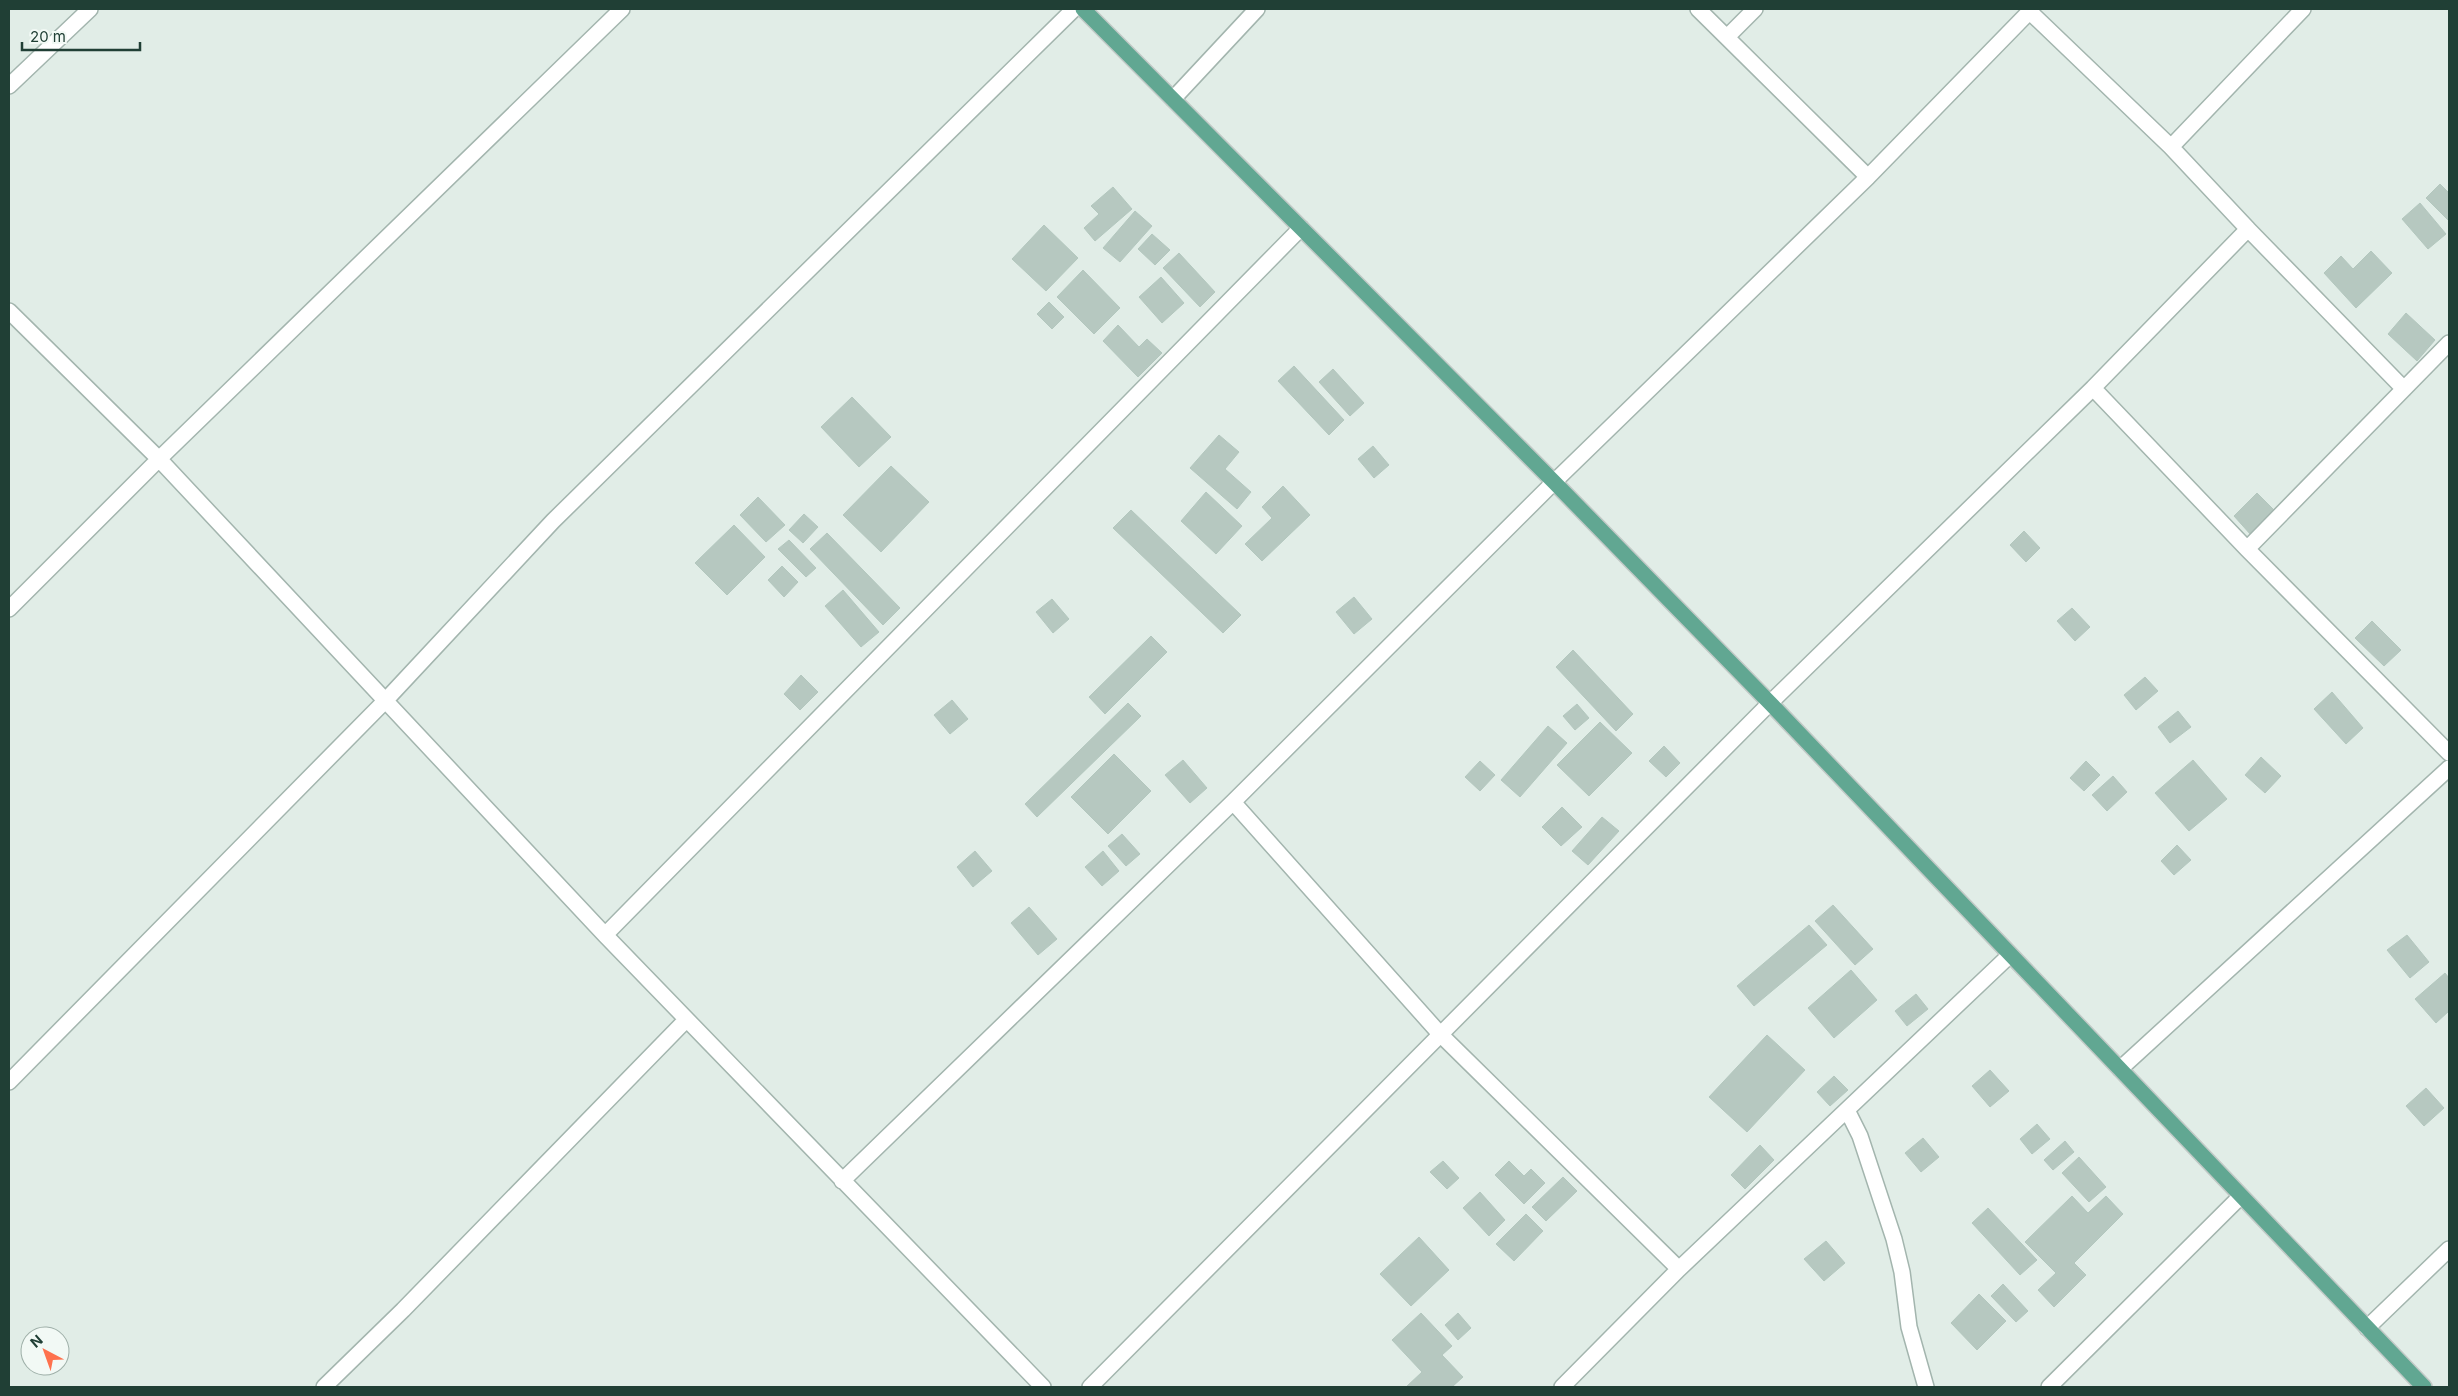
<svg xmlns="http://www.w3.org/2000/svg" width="2458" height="1396" font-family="Inter,sans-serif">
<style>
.building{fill:#b6c8c0;stroke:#b3c7be}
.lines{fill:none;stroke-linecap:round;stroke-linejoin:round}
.minor-casing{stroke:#a3b5ae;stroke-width:18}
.major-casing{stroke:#c1c9c6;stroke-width:18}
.minor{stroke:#fff;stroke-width:15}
.major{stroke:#61a792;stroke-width:15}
</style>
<rect width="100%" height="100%" fill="#e1ede7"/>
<!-- building -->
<path class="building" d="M2440,184l9,9v28l-23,-23z
M1113,187l19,22 -37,32 -11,-13 15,-14 -8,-8z
M2420,203l26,31 -18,15 -26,-30z
M1135,211l17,15 -32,36 -17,-14z
M1044,225l34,33 -32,33 -34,-32z
M1152,234l18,16 -15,15 -17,-16z
M2371,251l21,22 -36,35 -32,-35 17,-17 12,13z
M1179,253l36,39 -15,15 -37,-39z
M1083,270l37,38 -26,26 -37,-37z
M1161,277l23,26 -22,20 -23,-26z
M1049,302l15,15 -12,12 -15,-15z
M2406,313l29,27 -18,21 -29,-27z
M1118,325l21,22 8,-8 15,14 -24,24 -35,-36z
M1294,366l50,54 -15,15 -51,-54z
M1333,369l31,34 -14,13 -31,-34z
M852,397l39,40 -32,30 -38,-40z
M1219,435l20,17 -14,17 26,23 -14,17 -47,-41z
M1373,446l16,19 -15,13 -16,-19z
M891,466l38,36 -48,50 -38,-37z
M1283,486l27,29 -48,46 -17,-17 27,-26 -10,-11z
M1206,492l36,34 -26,28 -35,-33z
M2257,493l18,18 -24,24 -17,-19z
M758,497l27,28 -19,17 -26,-27z
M1131,510l110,105 -18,18 -110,-105z
M804,514l14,13 -15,16 -14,-13z
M734,525l31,32 -38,38 -32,-32z
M2024,531l16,17 -14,14 -16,-17z
M827,533l73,75 -17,17 -73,-76z
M789,540l27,28 -10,9 -28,-28z
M782,566l16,16 -14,15 -16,-17z
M843,590l36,42 -18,15 -36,-41z
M1354,597l18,22 -18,15 -18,-22z
M1052,599l17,20 -16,14 -17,-21z
M2072,608l18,19 -15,14 -18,-20z
M2372,621l29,29 -17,16 -29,-28z
M1151,636l16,16 -62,62 -16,-17z
M1573,650l60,64 -17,17 -60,-64z
M801,675l17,17 -18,18 -16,-16z
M2145,677l13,14 -22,19 -12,-15z
M2332,692l31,36 -17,16 -32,-35z
M952,700l16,19 -18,15 -16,-19z
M1128,703l13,13 -104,101 -12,-13z
M1577,704l12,14 -14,12 -12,-14z
M2178,711l13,16 -21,16 -12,-16z
M1600,722l32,31 -43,43 -32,-31z
M1548,726l19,17 -47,54 -19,-17z
M1664,746l16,17 -14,14 -17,-16z
M1114,754l37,37 -43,43 -37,-37z
M2261,757l20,19 -16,17 -20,-18z
M1183,760l24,28 -17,15 -25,-28z
M2193,760l34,39 -38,32 -34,-38z
M1480,761l15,14 -15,16 -15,-14z
M2086,761l14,14 -16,16 -14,-13z
M2113,776l14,16 -20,19 -15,-16z
M1562,807l20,20 -21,19 -19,-19z
M1602,817l17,14 -31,34 -16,-14z
M1122,834l18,20 -14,12 -18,-20z
M2177,845l14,15 -17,15 -13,-14z
M975,851l17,20 -19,16 -16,-20z
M1103,851l16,20 -17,15 -17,-19z
M1833,905l40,44 -18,16 -40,-44z
M1029,907l28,32 -19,16 -27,-32z
M1809,925l18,20 -73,61 -17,-20z
M2407,935l22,27 -19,16 -23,-28z
M1851,970l26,30 -43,38 -26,-30z
M2445,973l4,5v33l-13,12 -21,-24z
M1916,994l12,15 -21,17 -12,-15z
M1767,1035l38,35 -58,62 -38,-35z
M1990,1070l19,21 -19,16 -18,-21z
M1834,1076l14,14 -18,16 -13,-14z
M2426,1088l18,20 -20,18 -18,-20z
M2037,1124l13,15 -18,15 -12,-15z
M1923,1138l16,19 -18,15 -16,-19z
M2065,1141l9,11 -21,18 -9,-10z
M1760,1145l14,15 -29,29 -14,-14z
M2079,1157l27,30 -17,15 -27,-29z
M1443,1161l16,17 -12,11 -17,-17z
M1509,1161l15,15 7,-7 14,14 -21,21 -29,-29z
M1563,1177l14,14 -31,30 -14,-14z
M1480,1192l25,28 -16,16 -26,-28z
M2072,1196l16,17 18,-17 17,18 -49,49 12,12 -32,32 -16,-17 18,-17 -31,-31z
M1988,1208l49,52 -17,15 -48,-52z
M1526,1214l17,17 -29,30 -18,-17z
M1419,1237l30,33 -38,36 -31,-32z
M1826,1241l19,22 -21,18 -20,-22z
M2003,1284l25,27 -12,11 -25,-26z
M1979,1294l27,27 -29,29 -26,-27z
M1421,1313l31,33 -10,9 21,22 -11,10h-46l16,-15 -30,-32z
M1458,1313l13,15 -13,12 -13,-15z"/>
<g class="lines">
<!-- minor casing -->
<g class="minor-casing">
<path id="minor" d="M1698,9l170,168
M1727,37l28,-28
M9,86l81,-77
M1173,99l84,-90
M2171,147l132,-138
M2248,229l156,160
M9,311l150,148 446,476 438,452
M2093,388l154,161 202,204
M2247,549l202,-206
M9,609l150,-150 463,-450
M1233,802l207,232 239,235
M605,935l696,-707
M2120,1069l329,-301
M9,1082l376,-381 168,-180 521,-512
M1847,1110l13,26 34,103 8,33 7,55 17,60
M842,1181l391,-379 321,-320 314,-305 164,-168
M2367,1328l82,-79
M324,1387l79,-77 283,-290
M1090,1387l680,-684 323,-315 155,-159 -77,-82 -142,-136
M1562,1387l117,-118 331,-314
M2049,1387l191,-190"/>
</g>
<!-- major casing -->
<g class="major-casing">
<path id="major" d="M1083,9l471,473 216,221 654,684"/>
</g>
<!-- minor -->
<use href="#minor" class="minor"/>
<!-- major -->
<use href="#major" class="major"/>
</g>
<!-- border -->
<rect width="2458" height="1396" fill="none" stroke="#203f35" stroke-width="20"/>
<!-- north arrow -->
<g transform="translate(45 1351) rotate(319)"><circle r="24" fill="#f2f9f5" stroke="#9eafa8"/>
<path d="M0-4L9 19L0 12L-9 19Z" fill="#fe714d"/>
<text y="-8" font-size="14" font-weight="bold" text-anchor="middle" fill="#203f35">N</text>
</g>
<!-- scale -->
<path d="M22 42v8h118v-8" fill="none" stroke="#203f35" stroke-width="2.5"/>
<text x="30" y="42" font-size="15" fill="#203f35" stroke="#f2f9f5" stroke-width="4" paint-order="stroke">20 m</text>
</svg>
